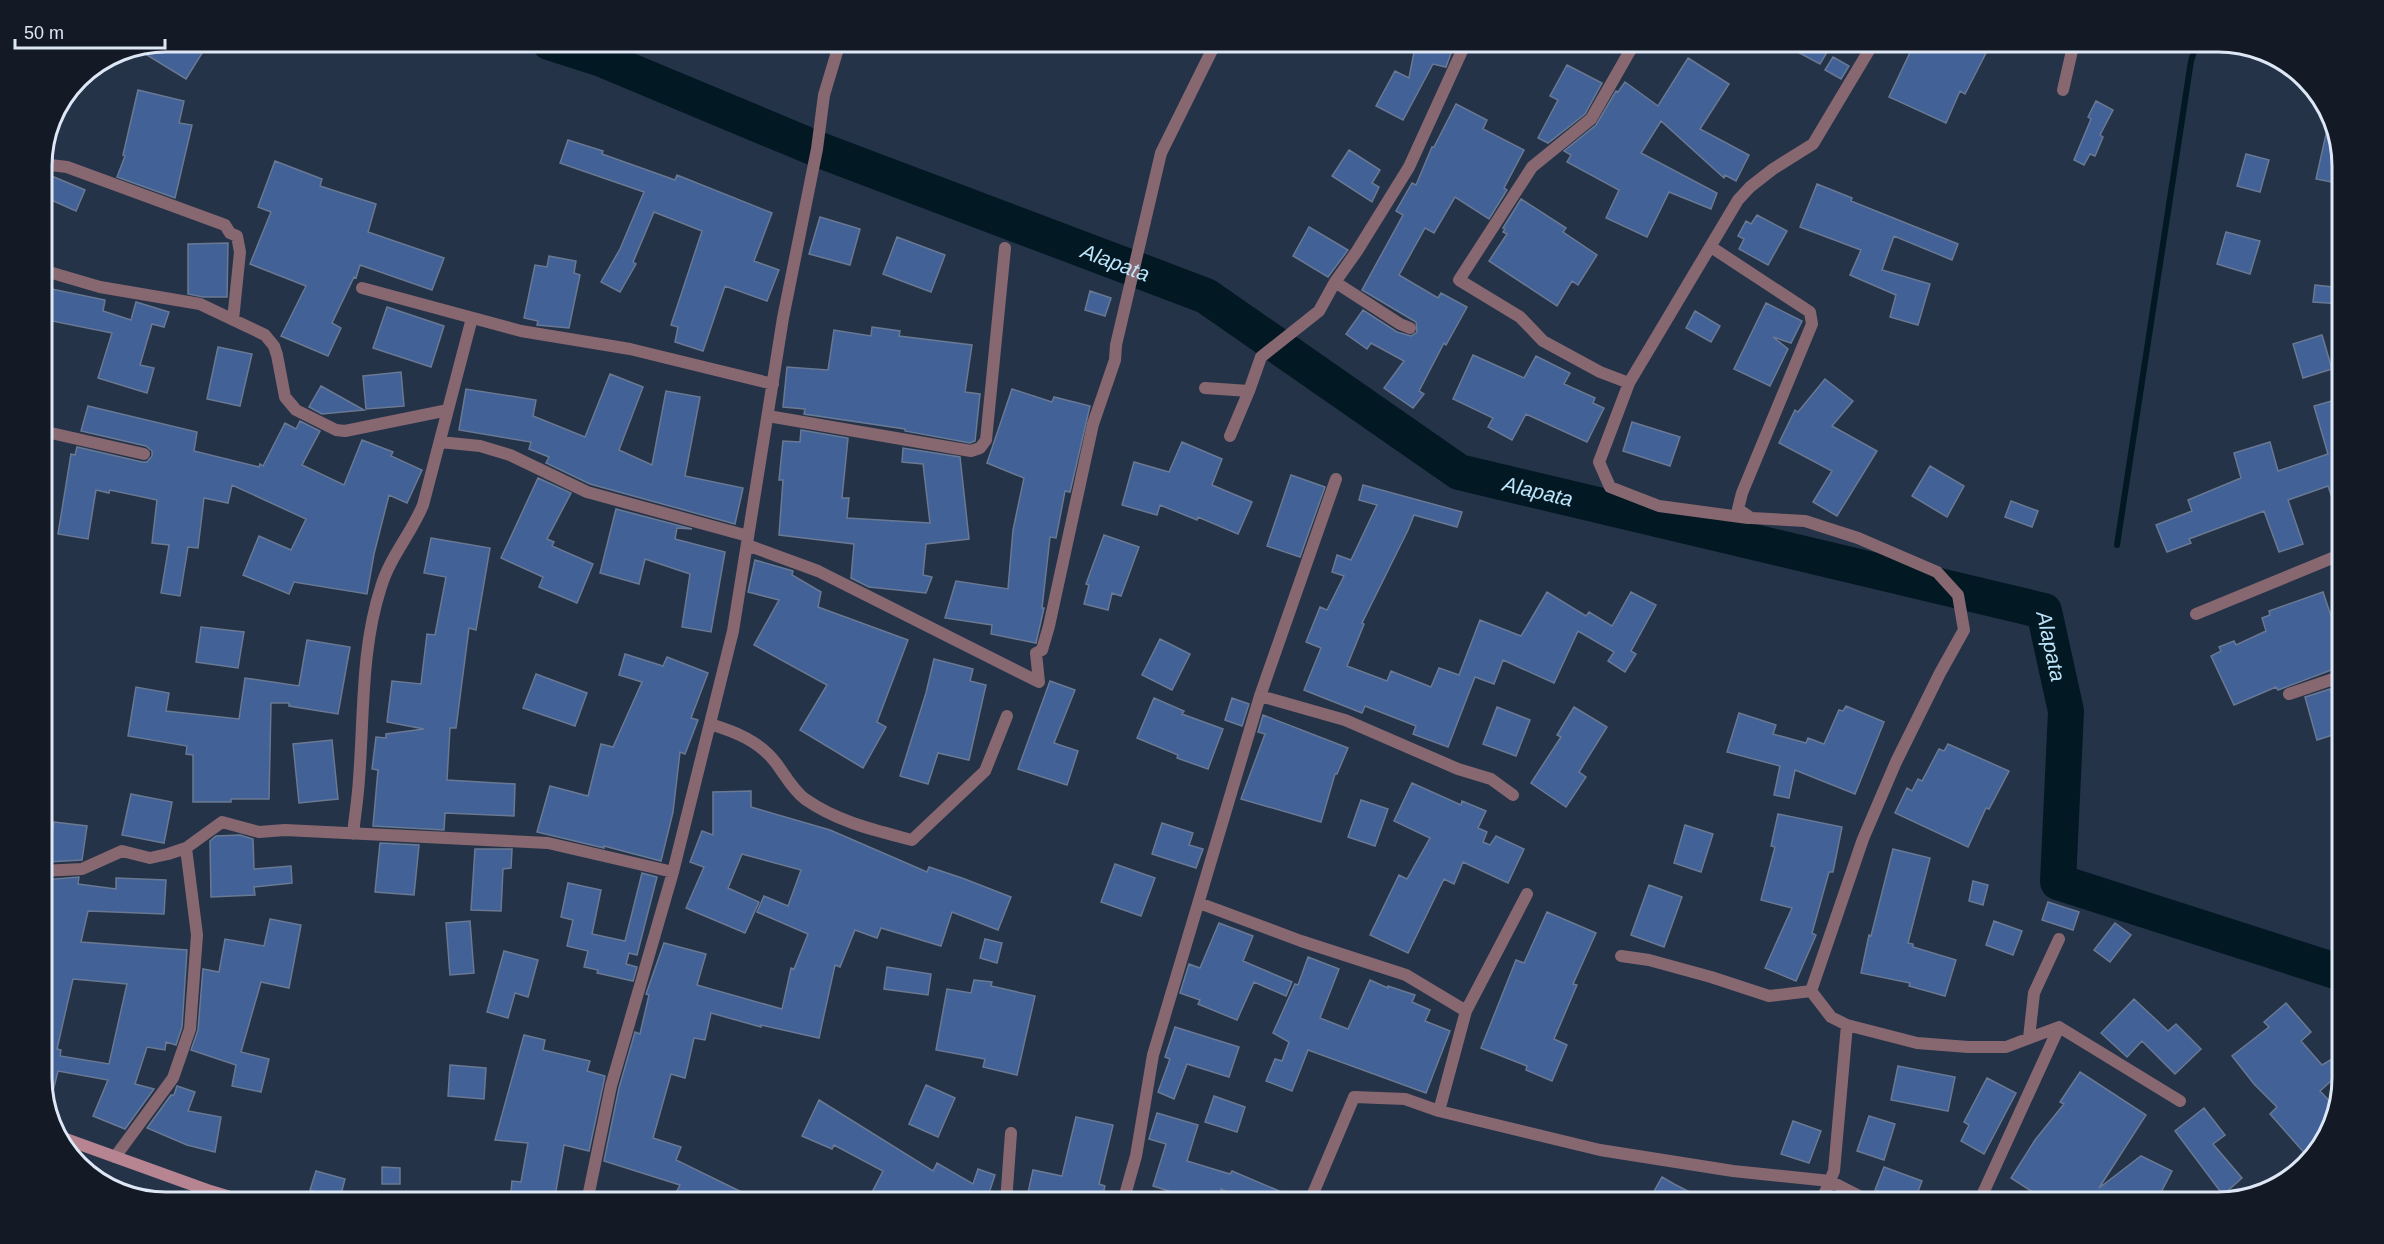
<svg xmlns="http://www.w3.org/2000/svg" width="2384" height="1244" font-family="Arial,sans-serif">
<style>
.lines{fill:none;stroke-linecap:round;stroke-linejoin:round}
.stream{stroke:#021924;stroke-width:6}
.river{stroke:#021924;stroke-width:36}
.building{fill:#416197;stroke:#697993;stroke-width:1.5;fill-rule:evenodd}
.street{stroke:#886870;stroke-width:12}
.secondary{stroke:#b78592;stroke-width:12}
.labels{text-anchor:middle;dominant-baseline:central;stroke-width:4.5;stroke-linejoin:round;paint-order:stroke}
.water-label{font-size:21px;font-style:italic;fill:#bde4f9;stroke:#141a25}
.rim{fill:none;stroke:#dee7f6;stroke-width:3}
</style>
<rect width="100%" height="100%" fill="#253349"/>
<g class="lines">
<!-- stream -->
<path class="stream" d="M2117,545l74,-484 6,-19"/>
<!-- river -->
<path class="river" id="s1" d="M549,42l50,16 218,91 389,147 253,176 585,139 22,100 -8,171 284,91"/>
</g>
<!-- building -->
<path class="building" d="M166,42h25l13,8 -18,29 -39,-24 7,-10z
M1416,42h39l-9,25 -13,-3 -30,56 -27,-14 19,-35 14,7z
M1779,42h54l-13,22z
M1915,42h49l22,11 -21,41 -5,-3 -14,32 -57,-26z
M1833,57l16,9 -8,13 -16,-9z
M1688,58l41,26 -29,45 49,26 -13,26 -11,-6 -1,3 -63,-57 -20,32 76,40 -6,16 -42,-17 -22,45 -41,-19 13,-28 -52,-28 4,-7 -7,-4 32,-26 20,-34 2,1 7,-10 33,24z
M1567,65l35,18 -17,31 -37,29 -10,-5 20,-38 -8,-4z
M138,90l46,11 -5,22 13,2 -17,73 -58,-21 8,-21 -2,-1z
M2096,101l17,9 -13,25 3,2 -8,19 -5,-2 -6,11 -10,-5 17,-41 -3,-2z
M1456,104l31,16 -4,9 41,21 -20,38 3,2 -18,29 -34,-22 -21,36 -9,-5 -26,47 39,23 3,-5 26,14 -21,38 -2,-2 -25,48 5,3 -11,14 -29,-20 20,-27 -33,-18 -4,6 -21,-15 17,-24 34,22 14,4 6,-4 -1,-10 -54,-32 41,-75 -7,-4 16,-28 4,2 16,-38h2z
M2329,121l13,38v25l-26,-5z
M568,140l35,11 -1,3 73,26 2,-5 95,38 -18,48 25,9 -12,31 -42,-15 -22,65 -28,-9 3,-15 -7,-2 31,-94 -48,-19 -21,50 3,2 -16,28 -19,-10 19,-33 24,-57 -84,-29z
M1349,150l31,20 -8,13 7,4 -7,15 -40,-26z
M2246,154l23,6 -9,32 -23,-6z
M275,161l47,18 -2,7 56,18 -8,28 76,26 -12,32 -72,-25 -4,13 -2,-1 -22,46 9,5 -13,28 -47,-20 25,-50 -56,-22 21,-52 -13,-5z
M42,172l43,18 -9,21 -34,-15z
M1817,184l35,14 -1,3 107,43 -6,16 -58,-24 -12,34 48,14 -12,41 -28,-8 6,-22 -46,-20 11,-25 -61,-23z
M1521,199l45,29 -3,4 34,23 -19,30 -6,-4 -15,25 -68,-45 18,-27 -4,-2 2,-3 -2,-1z
M1757,215l30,16 -19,34 -29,-16 5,-10 -6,-3 8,-15 5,3z
M820,217l40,12 -10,36 -41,-11z
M1309,227l39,23 -20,27 -35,-21z
M2226,232l34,9 -10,33 -33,-10z
M897,237l48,18 -14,37 -48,-18z
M228,243l-1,54h-24l-15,-3v-50z
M549,256l27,5 -2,12 6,2 -11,53 -32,-3 1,-4 -14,-3 11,-53 12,2z
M2315,285l27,3v16l-29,-2z
M42,287l63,13 -2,11 28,9 5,-18 33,10 -5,15 -12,-3 -12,41 14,3 -7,25 -49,-15 14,-45 -70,-14z
M1090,291l21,7 -6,18 -20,-6z
M1766,303l36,18 -11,22 -18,-6 15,12 -18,37 -36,-17z
M387,307l57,19 -13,41 -58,-19z
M1695,311l25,15 -9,16 -25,-14z
M872,327l28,4 -1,5 73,9 -7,47 15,2 -5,47 -5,2 -65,-12v-2l-101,-15 1,-5 -22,-2 4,-40 41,3 6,-40 37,6z
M2322,335l10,34 -29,9 -10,-34z
M218,347l34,7 -12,52 -33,-7z
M1473,355l51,23 12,-22 34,17 -6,11 31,14 -2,5 11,5 -17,34 -61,-28 -14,26 -24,-13 5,-9 -40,-19z
M401,372l3,34 -38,3 -3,-33z
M610,374l33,13 -24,63 33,15 14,-74 34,6 -15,79 58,12 -8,36 -145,-40 -44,-21 3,-6 -20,-8 2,-7 -72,-12 7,-41 70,11 -3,16 52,21z
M1825,379l28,22 -21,25 45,25 -40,65 -24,-14 19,-31 -53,-28 16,-33 3,2z
M321,386l43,24 -42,4 -13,-7z
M1012,389l40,13 2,-5 36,9 -20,86 -5,-1 -9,47 -6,-1 -8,71h2l-8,35 -45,-9 1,-9 -47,-7 11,-37 52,8 5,-59 11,-52 -37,-15z
M2342,398v122h-2l-12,-34 -40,14 15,44 -24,8 -15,-41 -75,28 2,4 -24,9 -11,-27 36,-14 -4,-11 53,-22 -7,-25 36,-11 8,29 50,-17 -14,-48z
M88,406l109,26 -3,19 65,16 1,-3 3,2 22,-43 11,6 4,-8 20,10 -18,34 42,20 18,-45 31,12 -2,4 31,14 -15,33 -18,-8 -15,59 -7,40 -73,-12 -5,12 -46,-19 16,-39 32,14 15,-31 -74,-34 -4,18 -24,-5 -6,50 -10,-1 -8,49 -19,-3 8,-48 -17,-2 5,-43 -47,-10 -1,3 -13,-3 -8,49 -30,-5 13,-80 4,1 2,-8 65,15h5l5,-6v-5l-6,-5 -65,-15z
M1632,422l48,15 -10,29 -47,-15z
M801,430l47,8 -6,60h7l-2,20 83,5 -7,-59 -21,-2 1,-14 57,9 9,82 -43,5 -3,31 9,2 -6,16 -57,-6 -18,-9 3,-34 -75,-9 4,-55h-4l4,-39 17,1z
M1182,442l40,17 -10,26 40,17 -14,32 -40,-17 -1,3 -37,-15 -3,10 -35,-10 12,-43 35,10z
M1930,466l34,20 -17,31 -35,-21z
M1291,475l34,12 -25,70 -33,-11z
M538,478l33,15 -24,46 7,3 -2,4 41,18 -16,39 -38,-16 4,-10 -42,-19z
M1363,485l99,27 -5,15 -43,-12 -6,15 -46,93 2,1 -17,42 40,15 4,-10 40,16 8,-19 20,7 21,-55 41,16 26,-44 39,24 3,-4 23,14 19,-34 25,13 -25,46 5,3 -11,18 -17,-11 6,-9 -36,-21 -24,52 -51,-23 -9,24 -19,-7 -27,70 -35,-13 3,-8 -51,-20 -3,7 -58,-23 17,-42 -15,-6 14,-35 7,3 17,-34 -12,-4 5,-17 14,5 26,-55 -18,-5z
M2011,501l27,10 -6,16 -27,-10z
M616,509l76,20 -15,-1 -2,11 50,13 -14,80 -29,-5 8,-53 -45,-15 -6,25 -39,-11z
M1104,535l35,12 -18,49 -9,-3 -4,17 -24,-6 5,-19 -3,-1z
M431,538l59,10 -14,82 -7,-2 -13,100h-6l-3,52 68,4 -1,32 -69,-3 -1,17 -71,-4 5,-56 -6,-1 4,-32 10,1v-4l38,-5 -37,-7 5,-41 29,3 6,-50 8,1 11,-58 -22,-4z
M755,560l38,11 -1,4 29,17 -3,15 90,33 -31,82 9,5 -23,41 -63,-38 27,-45 -73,-40 25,-45 -31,-8z
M2323,592l9,27 10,-4v51l-64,24 -2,-3 -42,18 -23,-49 10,-5 -2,-4 15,-6 2,4 30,-14 -4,-13 8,-3 -1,-4z
M201,627l43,5 -6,36 -42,-6z
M1160,639l30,15 -18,36 -30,-15z
M307,640l43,7 -12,67 -49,-8v-3h-18l-2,96h-38v3h-38v-47l-7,-1 1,-8 -59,-10 8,-49 33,6 -3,18 73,8 6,-41 54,8z
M625,654l38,12 4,-9 41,16 -17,45 7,2 -13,34 -5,-2 -7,60 -12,49 -57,-15v2l-67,-16 13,-46 38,10 13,-52 12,3 29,-65 -23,-7z
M934,659l39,10 -3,12 16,4 -17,75 -31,-7 -10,31 -28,-8 26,-83z
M536,674l51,19 -12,33 -52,-18z
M1050,681l25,9 -21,53 24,8 -11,34 -49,-16z
M2330,689l4,12 8,-3v34l-25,8 -12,-43z
M1154,698l30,13 -2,3 41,15 -15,40 -31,-11 1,-3 -41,-17z
M1232,698l17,6 -7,22 -17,-6z
M1846,706l38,16 -29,72 -60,-24 -6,28 -15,-3 6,-29 -53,-14 12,-39 37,12 -3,9 33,9 2,-5 16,6 15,-34 4,1z
M1497,707l33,13 -14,36 -33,-12z
M1574,707l33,20 -28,45 7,5 -20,30 -35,-24 30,-46 -4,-2z
M1263,715l85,33 -11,26h-2l-14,48 -80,-23 24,-65 -7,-2z
M332,740l6,59 -39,4 -6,-59z
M1948,744l61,27 -20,38 -3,-1 -18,39 -73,-34 12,-25 5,3 6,-12 4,2 17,-32 5,2z
M1412,783l49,22 1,-4 24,10 -8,17 9,4 -4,10 7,3 6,-9 28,13 -16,34 -45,-21 -9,22 -10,-5 -36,74 -38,-18 29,-60 8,4 23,-41 -36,-17z
M751,791v16l79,23 97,42 2,-5 33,11 49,19 -13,33 -46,-18 -11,34 -60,-18 -4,10 -22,-8 -15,37 -5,-2 -16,73 -58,-13v2l-50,-14 -6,27 -11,-2 -9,40 -14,-4 -18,64 28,9 -5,13 86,42h-91l9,-17 -76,-24 15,-73 16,-56 5,2 9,-39 -3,-1 18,-51 42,11 -9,31 85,24 9,-41 3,1 14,-35 -51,-22 7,-16 24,10 13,-36 -59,-16 -14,34 31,14 -14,31 -59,-25 18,-41 -14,-5 12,-31 11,4v-43z
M131,794l41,8 -8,41 -42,-8z
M1361,800l27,9 -13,37 -27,-9z
M1778,814l64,13 -9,45h-4l-17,61 4,2 -20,46 -31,-13 27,-60 -31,-8 14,-53 -4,-1z
M54,822l33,4 -5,34 -34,2z
M1162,823l31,10 -4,12 14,4 -7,19 -44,-14z
M1685,825l28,9 -12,38 -27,-9z
M240,835l13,4 1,30 37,-3 1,17 -38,4 1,8 -44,2 -1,-56 6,-5z
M380,843l39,2 -5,50 -39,-3z
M475,849h37l-1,19 -8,1 -2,42 -30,-1z
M1893,849l37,9 -22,85 5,1v3l43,13 -11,36 -36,-10 1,-3 -49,-10 8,-38 2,1z
M1115,864l40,14 -14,38 -40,-14z
M642,873l15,4 -20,78 -8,-2 -3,11 11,3 -4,14 -36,-8 1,-3 -14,-3 4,-16 -21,-5 6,-26 -12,-3 7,-34 33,7 -9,44 33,7z
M79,877l-1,7 38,5v-11l50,2 -2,34 -76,-3 -7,31 106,8 -5,77 -6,18 -10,-3 -1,8 -18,-3 -12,37 19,5 -29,40 -32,-13 15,-36 -50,-9 -9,36 -7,-21v-132l9,-37 -9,-1 1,-36zM73,979l54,5 -18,80 -49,-8 1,-6 -4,-1z
M1973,881l15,4 -5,20 -14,-4z
M1649,885l33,12 -18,50 -33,-12z
M2048,902l31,10 -6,18 -31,-10z
M1547,912l49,21 -23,51 4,1 -23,54 13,6 -15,36 -26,-11 1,-4 -46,-18 35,-88 8,3z
M270,919l31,6 -12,63 -28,-6 -20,70 28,7 -8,33 -29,-6 4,-21 -45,-15 7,-20 5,-61 16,3 6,-33 39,7z
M470,921l4,52 -24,2 -4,-52z
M1994,921l28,10 -9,24 -27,-10z
M1219,923l34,13 -10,25 49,21 -6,14 -32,-14 -17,38 -39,-16 2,-4 -20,-7 9,-29 11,4z
M2115,923l16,12 -21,27 -16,-12z
M985,939l17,4 -5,20 -17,-5z
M504,951l34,9 -10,37 -13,-4 -7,25 -21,-6z
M1308,957l31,12 -19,49 28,11 22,-49 18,8v-2l27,9 -3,7 18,8 -5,11 25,10 -24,62 -118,-43 -16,41 -26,-10 9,-22 7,2 7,-19 -16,-9 22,-49 3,1z
M887,967l44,7 -3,21 -44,-6z
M974,980l18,2 -1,4 44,10 -18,79 -34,-8 2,-8 -49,-9 11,-61 24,4z
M2134,999l34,32 8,-7 25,25 -26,25 -33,-33 -15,16 -26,-24z
M2286,1003l25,29 -10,9 21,24 10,-6 9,13 -21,19 15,16 -6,26 -22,23 -37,-42 7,-7 -23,-23 -22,-28 37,-29 -5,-5z
M1175,1027l64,20 -10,30 -42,-13 -13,35 -16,-7 12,-33 -5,-2z
M524,1035l21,5 -2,10 47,11 -3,10 18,5 -16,75 -25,-6 -10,57h-44l2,-21 9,1 7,-39 -33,-3z
M450,1065l36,3 -2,31 -36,-3z
M1898,1066l57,11 -7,34 -57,-11z
M2080,1072l66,43 -47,73 42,-32 31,15 -16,31h-108l-37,-24 24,-38 29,-36 -4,-2z
M1987,1078l29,15 -32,61 -23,-13 8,-16 -5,-3z
M926,1085l29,13 -17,39 -29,-13z
M177,1086l18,6 -7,19 33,6 -6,35 -28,-7 -40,-17 24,-33h3z
M1214,1096l31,11 -8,25 -32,-10z
M819,1100l114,71 4,-8 36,21 5,-15 17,6 -6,18 9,5v4h-131l16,-31 -49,-26 -2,4 -30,-13z
M2204,1108l21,27 -12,9 29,34 -19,17 -48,-64z
M1157,1113l41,12 -11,36 43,13 2,-3 73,31h-53l-31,-13 -4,13h-13l-51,-16 13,-42 -17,-5z
M1869,1116l26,8 -11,36 -27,-9z
M1076,1117l37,8 -14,59 6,2 -4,16h-75l7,-32 29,6z
M1793,1121l28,10 -12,32 -28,-9z
M382,1167l18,1v16h-18z
M1884,1167l38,14 -8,21h-6l-33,-12z
M316,1171l29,8 -5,19 -30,-8z
M1662,1177l12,7 35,18h-61z"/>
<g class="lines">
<!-- street -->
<path class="street" d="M1635,42l-44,77 -59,48 -73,113 61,37 23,24 57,31 29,11 109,-183 12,-13 23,-18 40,-25 61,-102
M2063,90l11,-48
M42,164l25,3 158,58 5,8 7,3 3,16 -7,68
M1711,247l99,65 2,12 -70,169 -4,16 13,9 54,3 53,17 79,34 21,23 6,35 -24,43 -44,89 -33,77 -52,152
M42,270l58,17 100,17 65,31 9,11 3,9 8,42 11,13 40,20 9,1 103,-21
M1335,282l65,42 10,4
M362,288l159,43 109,18 143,35
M1629,383l-30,79 11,25 49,19 89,12
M1205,388l44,3
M768,416l203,35 9,-3 6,-8 19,-192
M42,431l102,23
M1230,436l19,-45 12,-34 58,-46 16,-29 22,-31 52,-84 57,-125
M440,442l40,4 30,9 77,37 161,44
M747,545l71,26 221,111 -3,-29 6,-3 7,-24 44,-202 22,-64 1,-15 45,-192 55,-111
M2196,614l146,-60
M2289,694l53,-18
M1260,696l85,24 113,49 33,10 22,16
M710,724c26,8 49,17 66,39 9,12 17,27 29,36 33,23 69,31 107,41l73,-69 22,-55
M353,834c2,-19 5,-37 6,-55 5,-64 2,-131 22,-192 9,-30 30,-53 42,-82l49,-187
M42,871l40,-2 40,-18 28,7 18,-4 18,-6 36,-26 37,10 26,-2 263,13 125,29
M1199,903l102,38 105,34 60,36
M1621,956l28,4 62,17 58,19 42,-5 20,26 16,8 -13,146 -13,31
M1847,1025l70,18 51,4h38l53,-20 -80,175
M2059,1027l121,74
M2029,1038l5,-45 25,-54
M1439,1111l161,39 133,21 97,10 41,21
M115,1157l58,-79 17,-49 7,-94 -11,-87
M587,1202l24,-116 62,-214 60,-241 50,-313 34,-169 7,-54 16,-53
M1006,1202l5,-69
M1123,1202l13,-46 17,-101 107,-359 76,-217
M1313,1202l-1,-6 42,-99 51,2 34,12 27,-100 61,-117"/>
<!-- secondary -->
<path class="secondary" d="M60,1137l147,53 40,12"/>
</g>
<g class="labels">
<!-- water labels -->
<g class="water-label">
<text stroke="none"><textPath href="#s1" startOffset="608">Alapata</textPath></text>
<text stroke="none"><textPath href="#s1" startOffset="1094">Alapata</textPath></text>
<text stroke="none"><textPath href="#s1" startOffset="1650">Alapata</textPath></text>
</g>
</g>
<!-- crop -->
<path d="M0 0H2384V1244H0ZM166 52H2218A114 114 0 0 1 2332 166V1078A114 114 0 0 1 2218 1192H166A114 114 0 0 1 52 1078V166A114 114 0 0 1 166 52Z" fill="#141a25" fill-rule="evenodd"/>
<path class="rim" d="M166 52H2218A114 114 0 0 1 2332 166V1078A114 114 0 0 1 2218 1192H166A114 114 0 0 1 52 1078V166A114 114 0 0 1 166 52Z"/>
<!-- scale -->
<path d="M15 39v9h150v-9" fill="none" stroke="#dee7f6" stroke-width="3"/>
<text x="24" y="39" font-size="18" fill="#dee7f6" stroke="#141a25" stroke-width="4.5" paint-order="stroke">50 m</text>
</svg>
